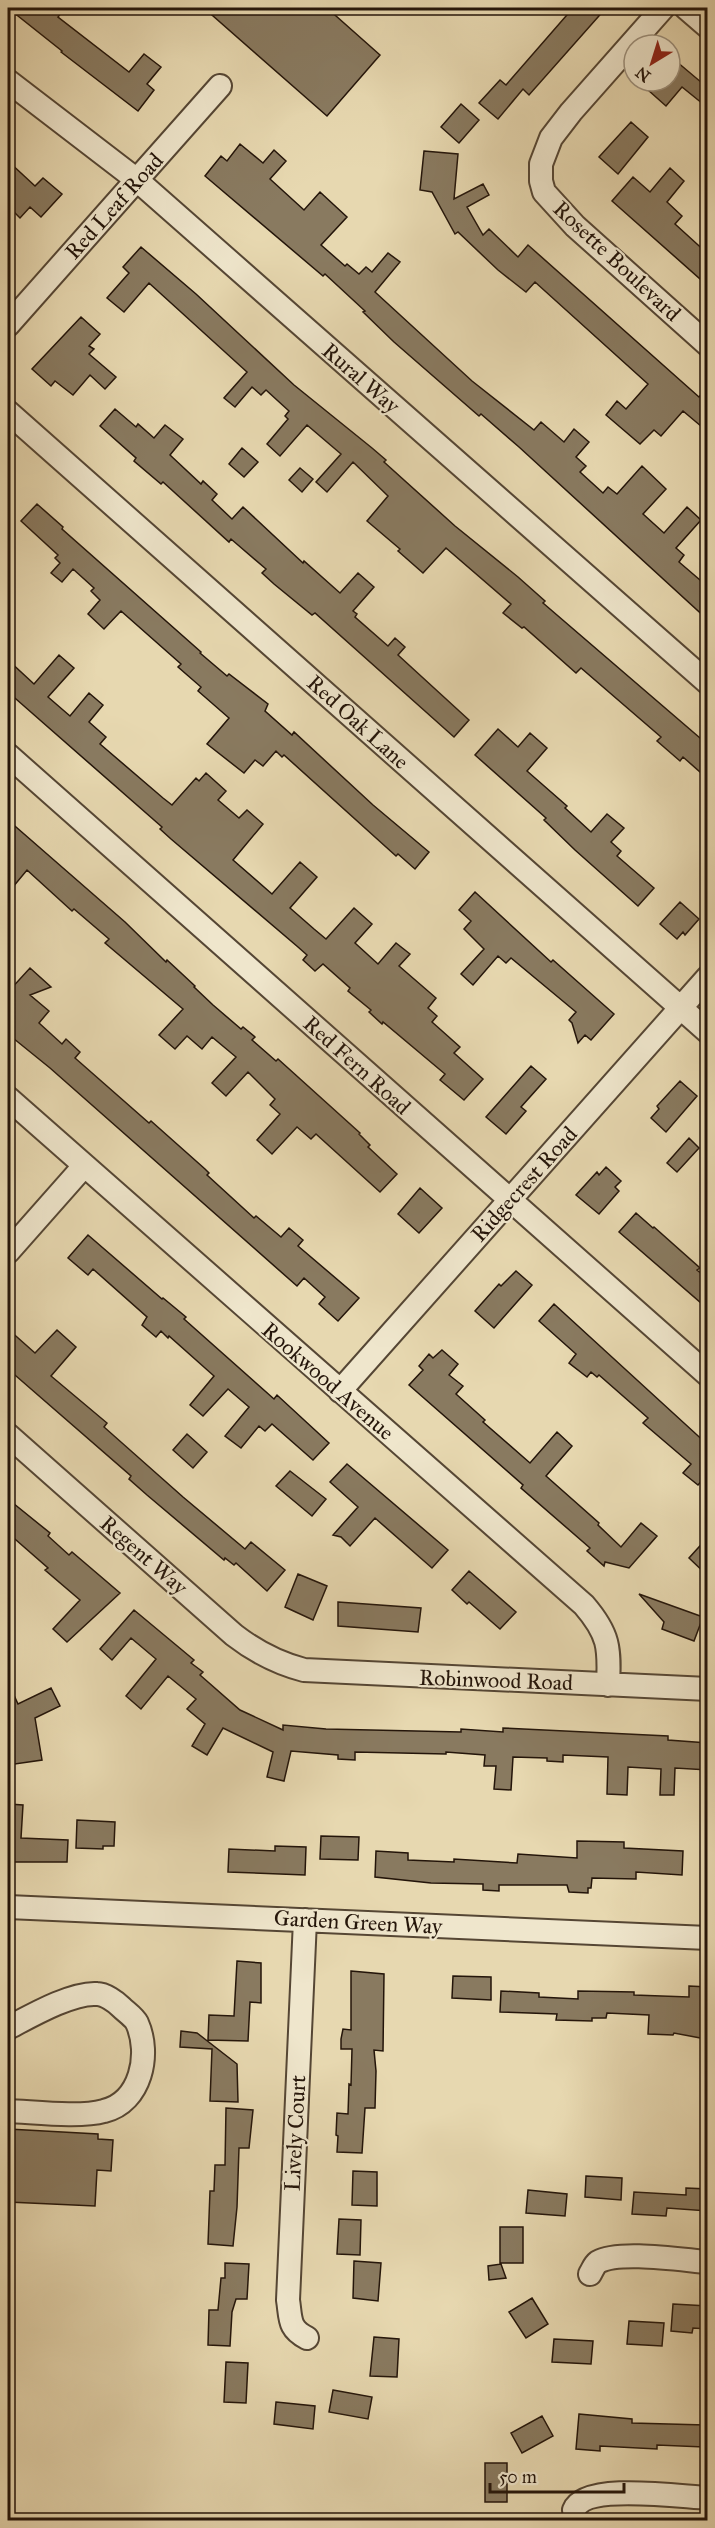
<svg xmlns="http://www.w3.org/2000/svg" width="715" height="2528" font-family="'IM FELL Great Primer',serif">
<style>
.building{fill:#897a60;stroke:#24150a;stroke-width:1.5}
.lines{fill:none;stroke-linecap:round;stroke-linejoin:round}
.minor-casing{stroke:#554634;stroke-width:26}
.minor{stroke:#efe6cc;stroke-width:22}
.labels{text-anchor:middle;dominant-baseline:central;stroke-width:4.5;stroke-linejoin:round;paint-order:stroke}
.street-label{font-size:22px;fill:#24150a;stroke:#efe6cc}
</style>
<rect width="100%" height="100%" fill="#e7d8b0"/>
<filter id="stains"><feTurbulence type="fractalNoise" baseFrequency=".00333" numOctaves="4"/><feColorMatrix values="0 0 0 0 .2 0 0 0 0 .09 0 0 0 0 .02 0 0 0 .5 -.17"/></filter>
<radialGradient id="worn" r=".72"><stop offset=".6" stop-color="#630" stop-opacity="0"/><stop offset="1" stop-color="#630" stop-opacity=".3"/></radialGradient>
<!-- building -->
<path class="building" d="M8,8h57l-7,9 71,55 15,-18 17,13 -14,17 7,6 -16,21 -77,-59 1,-1z
M204,8h123l53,47 -53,61z
M573,8h33l-77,87 -6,-6 -25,30 -19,-16 21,-23 6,5z
M670,56l38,32v20l-26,-21 -16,19 -18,-16 9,-9h13z
M461,104l18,16 -20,23 -18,-16z
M631,122l17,15 -30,37 -19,-17z
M240,144l23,19 11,-13 12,11 -16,18 34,31 16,-18 27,25 -26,28 24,21 2,-2 12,10 7,-7 6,5 16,-19 12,9 -25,30 97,89 62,49 7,-8 23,20 10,-13 15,13 -13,15 10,9 -6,6 23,21 5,-6 9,7 25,-28 24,23 -23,25 21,19 23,-26 14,13 -25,28 8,7 -5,7 21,18 8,-9v49l-189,-173 -38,-33 -2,2 -85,-74 -31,-30 2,-1 -40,-37 -2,2 -118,-100 16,-20 6,5z
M424,151l34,3 -4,45 29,-15 6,11 -22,12 16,28 6,-6 29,28 10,-12 171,152 9,-10v45l-25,-21 -22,25 -7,-6 -14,14 -34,-29 11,-14 9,8 22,-25 -113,-102 -9,10 -28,-22 -40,-38 -3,2 -23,-42 -12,-2z
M8,161l27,25 8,-8 19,16 -21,23 -11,-10 -10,11 -12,-12z
M670,168l14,13 -17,21 15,14 -7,8 33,30v32l-96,-85 21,-24 17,15z
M141,247l55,47 98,91 78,63 14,12 -2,2 71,64 63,51 27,24 -2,2 157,135 8,9v32l-25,-22 -3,4 -23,-20 4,-4 -80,-69 -5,5 -52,-46 -2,1 -19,-15 8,-9 -65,-56 -23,25 -25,-22 2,-2 -33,-28 21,-25 -35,-34 -26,30 -11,-10 25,-28 -34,-29 -27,31 -13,-12 21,-25 -3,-3 4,-5 -23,-21 -5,5 -9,-8 -17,20 -11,-9 23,-26 -98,-89 -25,29 -17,-14 22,-25 -6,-6z
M81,317l19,17 -11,12 5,3 -5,5 27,23 -11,12 -15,-14 -17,20 -18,-14 -4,5 -19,-17z
M115,409l21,18 2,-3 16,14 11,-13 18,14 -13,16 31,29 2,-3 14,13 -5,6 20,19 11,-12 60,56 1,-2 36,32 18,-20 16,14 -21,24 4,3 -2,3 33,29 7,-8 10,9 -7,8 71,65 -15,17 -139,-124 -3,2 -38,-31 -12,-11 4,-4 -35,-30 -2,3 -66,-60 -2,2 -27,-23 2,-3 -36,-32z
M242,448l16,14 -14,15 -15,-13z
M300,468l13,11 -11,13 -13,-12z
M37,504l26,23 -1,2 139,123 -1,1 27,23 2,-2 39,30 -3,7 27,24 2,-3 79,73 56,47 -14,17 -17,-15 -2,2 -112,-101 -2,2 -6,-6 -13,15 -8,-6 -11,13 -37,-29 22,-26 -31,-27 3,-4 -23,-20 3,-3 -60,-53 -17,18 -16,-15 12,-14 -9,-9 3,-3 -21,-19 -11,13 -11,-9 9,-10 -5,-5 3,-3 -37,-34z
M59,655l15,13 -26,29 22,19 19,-23 14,12 -14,17 17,15 -6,7 63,54 9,7 24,-27 3,3 7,-8 20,18 -8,9 21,18 8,-8 16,14 -30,36 39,34 28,-32 17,15 -27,31 24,21 12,10 28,-31 18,16 -17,19 23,21 18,-21 14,11 -11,12 37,32 -8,10 9,8 -5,6 28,25 -6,6 29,26 -19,21 -24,-20 5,-6 -62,-52 -1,2 -13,-12 2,-2 -23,-19 2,-3 -27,-24 -8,7 -12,-11 4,-5 -9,-8 -127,-108 -11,-10 2,-2 -154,-135v-32l26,24z
M498,729l20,18 12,-14 17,15 -20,23 40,35 -2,2 26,24 16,-18 17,14 -13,14 10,9 -4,5 37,32 -16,18 -63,-56 -31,-30 2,-2 -71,-63z
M8,820l117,102 41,40 1,-2 28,26 -1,1 19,18 28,24 2,-2 12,10 -3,3 24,21 2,-2 82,74 -1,1 11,11 -2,2 29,27 -17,18 -64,-58 -5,5 -14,-12 -25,27 -15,-14 23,-26 -10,-9 5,-6 -27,-27 -22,24 -14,-13 24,-26 -24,-20 -10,12 -15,-13 -12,13 -16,-14 24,-26 -78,-66 4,-4 -35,-30 -2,2 -45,-41 -19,23z
M475,892l76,70 2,-2 61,54 -23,26 -6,-5 -7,8 -6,-20 -3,-3 7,-8 -65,-54 -5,5 -8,-7 -25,29 -12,-11 23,-25 -20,-20 7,-8 -12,-11z
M680,902l19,17 -14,16 -2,-3 -6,7 -17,-15z
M30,968l21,19 -21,8 19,16 -10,12 23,21 4,-5 14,13 -5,6 74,65 2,-2 54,48 4,4 -2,2 47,43 2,-2 25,21 8,-9 14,12 -5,6 61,52 -21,23 -19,-17 6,-7 -21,-19 -7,8 -247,-218 -42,-34v-42z
M531,1066l15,13 -25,28 5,4 -20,23 -20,-17z
M680,1081l17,15 -31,36 -15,-14 8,-9 -2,-3z
M689,1138l10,10 -22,24 -10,-9z
M606,1167l15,14 -6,6 4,4 -20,23 -23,-19 21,-23 2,3z
M420,1188l22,20 -23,25 -21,-19z
M636,1213l17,15 1,-1 46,41 -3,2 11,9v30l-89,-77z
M88,1235l74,64 1,-1 23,19 -2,2 90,80 3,-4 52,48 -16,17 -41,-36 -7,7 -6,-5 -18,22 -16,-12 24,-29 -21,-18 -25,27 -13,-11 24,-29 -45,-40 -1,2 -7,-7 -5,6 -14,-12 5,-8 -54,-48 -5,6 -20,-17z
M516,1271l16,14 -38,43 -19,-17 24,-27 2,2z
M554,1304l154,141v29l-10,11 -15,-12 8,-9 -48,-41 5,-5 -49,-43 -2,2 -6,-5 -4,5 -18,-14 7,-9 -37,-33z
M8,1329l27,24 22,-23 19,17 -25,29 56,47 -3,4 79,70 62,52 6,-7 34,28 -18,21 -31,-28 -2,2 -9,-7 -1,2 -77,-65 -18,-16 2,-3 -123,-107z
M442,1350l16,14 -9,11 14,11 -7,8 29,26 -2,2 47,41 27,-31 15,14 -26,30 53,47 -1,2 23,22 20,-24 16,13 -28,32 -24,-6 -1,4 -17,-15 3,-3 -69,-60 2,-3 -114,-100 14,-15 -4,-4 10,-12 4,4z
M187,1434l20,18 -14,16 -20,-18z
M347,1464l101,86 -16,18 -57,-50 -25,28 -9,-9 -8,-2 25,-28 -28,-25z
M290,1471l36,28 -14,17 -36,-30z
M8,1499l42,34 -2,3 21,19 3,-3 48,41 -53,49 -14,-13 27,-29 -35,-30 3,-2 -40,-35z
M708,1537v39l-19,-18z
M469,1571l47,41 -16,17 -31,-27 -2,2 -15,-14z
M298,1574l29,12 -14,34 -28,-13z
M639,1594l64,23 -9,24 -32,-12 2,-7z
M338,1602l83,6 -3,24 -80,-6z
M134,1610l60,50 -3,3 12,9 -3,3 40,35 43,20v-5l43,4 135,3v-3l42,3v-4l165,8v4l40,3v27l-33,-2 -1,27h-14l1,-26 -33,-2 -1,28 -20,-1 1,-37 -45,-2v7l-16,-1v-3l-34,-1 -2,33 -17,-1 2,-23h-12l1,-11 -39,-3v2l-91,-2v8l-17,-1v-4l-47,-4 -7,30 -17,-4 6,-25 -50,-24 -16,27 -15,-9 13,-22 -18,-15 9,-10 -28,-23 -27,33 -15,-13 30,-37 -25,-21 -19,22 -12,-11z
M8,1682l10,22 33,-16 9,18 -25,12 7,42 -34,5z
M8,1804l15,1 -2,33 47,2 -1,22h-59z
M77,1820l38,2 -1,24h-11v3l-27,-1z
M321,1836l38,1 -1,23 -38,-1z
M577,1841l47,1v6l59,3 -1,24 -46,-3v7l-44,-1 -1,10h-3v5l-19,-1 -2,-7h-68v6l-16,-1v-6l-52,-1 -56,-6 1,-26 32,2v7l46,2v-3l63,4 1,-9 59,4z
M275,1846l31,1 -1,28 -77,-3 1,-23 46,2z
M237,1961l24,2v40l-11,-1 -2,39 -40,-1 1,-25 25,1z
M351,1971l33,3 -1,77 -9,-1 2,21 -1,37h-10l-3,45 -25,-1 1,-16 -2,-1 1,-22 11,1 1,-30 2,1 1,-36h-11v-10l2,-10 8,1z
M453,1976l38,1v23l-39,-2z
M689,1986l19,1 -2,52 -32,-6 -1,2 -25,-1 1,-19 -42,-2 -1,5h-14v3l-36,-1 1,-6 -57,-2 1,-21 38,2v4l39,2v-8l56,1v3l55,2z
M181,2031l16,2 40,31 1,38 -28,-1 2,-52 -32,-2z
M226,2108l27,2 -4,38h-10l-2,59 -4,39 -25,-2 2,-53h4l1,-26h10z
M8,2129l90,5v5l15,1 -2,31 -14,-1 -2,36 -87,-4z
M353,2171l24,1v34l-25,-1z
M586,2176l36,2 -1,22 -36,-3z
M686,2188l22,1v22l-41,-3 -1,8 -34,-2 2,-22 52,3z
M528,2190l39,4 -2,22 -39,-3z
M339,2219l22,1 -1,35 -23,-1z
M500,2227h23v36h-23z
M354,2261l27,2 -3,38 -25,-3z
M225,2263l24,1 -2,35h-11l-4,13 -2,34 -22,-1 1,-35h9l3,-32h4z
M501,2264l5,14 -17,2 -1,-14z
M532,2298l16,26 -22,14 -17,-26z
M673,2304l35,2v23l-15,-1 -1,5 -21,-2z
M629,2321l35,2 -2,23 -35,-2z
M374,2337l25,2 -2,38 -27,-1z
M554,2339l39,2 -2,23 -39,-2z
M226,2362l22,1 -2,40 -22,-1z
M333,2390l39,7 -4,22 -39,-7z
M276,2402l39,4 -2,23 -39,-5z
M579,2414l53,5v4l73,2 -1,22 -47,-2v4l-57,-3v5l-24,-2z
M542,2416l11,20 -31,17 -11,-20z
M485,2463h22v39h-22z"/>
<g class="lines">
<!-- minor casing -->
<g class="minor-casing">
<path id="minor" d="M663,8l-92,104 -20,26 -10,26v17l3,11 31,34 133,119
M686,8l22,19
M8,81l129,99 571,503
M8,325l212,-239
M8,412l700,620
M8,755l700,620
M8,1098l576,507c25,29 26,43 24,80
M8,1252l76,-86
M340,1391l368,-414
M8,1435l226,200c22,17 43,28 70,35l404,19
M8,1907l700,31
M305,1920l-17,380c3,19 0,28 19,38
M8,2028c21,-11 64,-36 89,-34 8,0 19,8 24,13 5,5 13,10 16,16 14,31 4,79 -33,88 -25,7 -70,1 -96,0
M590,2274c3,-5 4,-9 8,-12 21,-12 84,-2 110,0
M574,2510c11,-28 107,-13 134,-12"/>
</g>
<!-- minor -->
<use href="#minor" class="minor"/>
</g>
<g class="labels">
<!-- street labels -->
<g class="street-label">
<text transform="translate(114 206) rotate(-48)">Red Leaf Road</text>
<text transform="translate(617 261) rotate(43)">Rosette Boulevard</text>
<text transform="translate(361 378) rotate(41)">Rural Way</text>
<text transform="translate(358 722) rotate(42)">Red Oak Lane</text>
<text transform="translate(357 1065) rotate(42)">Red Fern Road</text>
<text transform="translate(524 1184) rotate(-48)">Ridgecrest Road</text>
<text transform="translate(328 1381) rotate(41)">Rookwood Avenue</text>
<text transform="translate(144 1555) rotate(41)">Regent Way</text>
<text transform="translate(496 1680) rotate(2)">Robinwood Road</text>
<text transform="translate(358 1922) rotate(3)">Garden Green Way</text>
<text transform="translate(295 2133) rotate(-87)">Lively Court</text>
</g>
</g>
<!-- margin -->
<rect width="715" height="2528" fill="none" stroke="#e7d8b0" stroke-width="30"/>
<rect x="9" y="9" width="697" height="2510" fill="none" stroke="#24150a" stroke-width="3"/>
<rect x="15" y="15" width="685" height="2498" fill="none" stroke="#24150a" stroke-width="1.5"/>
<!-- north arrow -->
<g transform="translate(652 63) rotate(218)"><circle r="28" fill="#efe6cc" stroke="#9e927e" stroke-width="1.5"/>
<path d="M0-4.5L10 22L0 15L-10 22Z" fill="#8f2418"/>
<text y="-9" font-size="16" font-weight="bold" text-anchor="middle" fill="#24150a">N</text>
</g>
<!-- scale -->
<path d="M490 2483v9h134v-9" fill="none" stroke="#24150a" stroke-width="3"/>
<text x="499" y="2483" font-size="18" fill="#24150a" stroke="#efe6cc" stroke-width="4.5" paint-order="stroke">50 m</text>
<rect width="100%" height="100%" filter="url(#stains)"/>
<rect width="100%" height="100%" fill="url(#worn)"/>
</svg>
